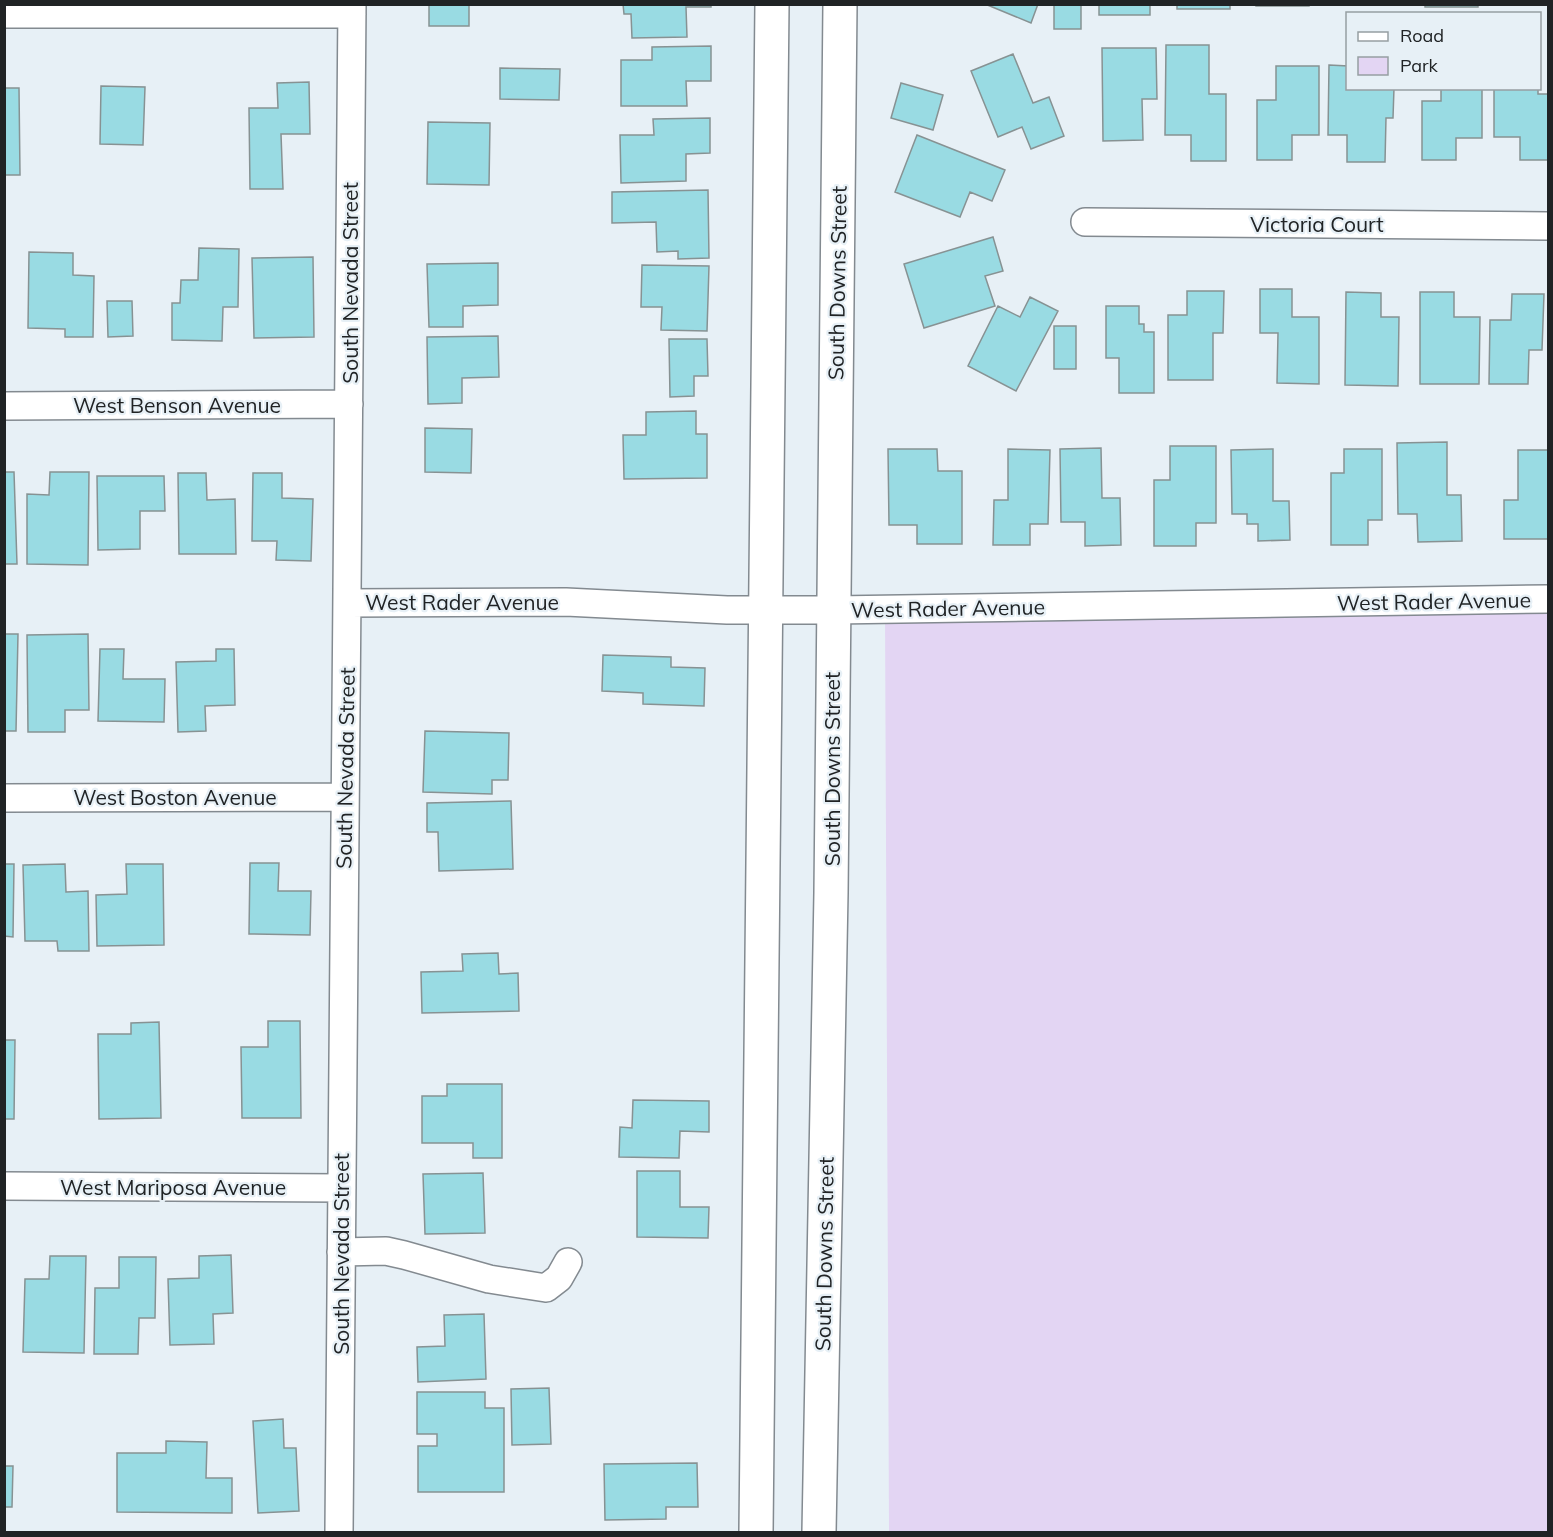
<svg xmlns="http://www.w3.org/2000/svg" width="1553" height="1537" font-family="Mulish,sans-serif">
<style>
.green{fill:#e3d5f3}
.building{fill:#99dbe3;stroke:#879293;stroke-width:1.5}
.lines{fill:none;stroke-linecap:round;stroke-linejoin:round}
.minor-casing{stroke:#838a90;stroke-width:30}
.secondary-casing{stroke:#838a90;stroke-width:36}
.minor{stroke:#fff;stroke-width:27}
.secondary{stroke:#fff;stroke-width:33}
.labels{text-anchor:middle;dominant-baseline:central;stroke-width:4.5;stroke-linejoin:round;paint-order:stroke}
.street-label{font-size:21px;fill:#202325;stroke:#e7f0f6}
</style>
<rect width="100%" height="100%" fill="#e7f0f6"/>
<!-- green -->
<path class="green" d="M1548,612v920h-659l-4,-917z"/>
<!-- building -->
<path class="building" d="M429,4h40v22h-40z
M623,4h88v3h-25l1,30 -55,1 -1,-24h-7z
M985,4h53l-7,19z
M1054,4h27v25h-27z
M1099,4h51v11h-51z
M1177,4h53v5h-53z
M1256,4h53v2h-53z
M1425,4h53v3h-53z
M1166,45h43v49h17v67h-35v-26h-26z
M711,46v35h-25l1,25h-66v-46h31v-13z
M1102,48h54l1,51h-15l1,41 -40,1z
M1013,54l20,49 16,-6 15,39 -33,13 -9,-22 -24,10 -27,-66z
M1329,65l19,1v22h46l-1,30h-7l-1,44h-38v-27h-19z
M1276,66h43v69h-27v25h-35v-60h19z
M500,68l60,1 -1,31 -59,-1z
M309,82l1,52h-29l2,55h-33l-1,-81h29l-1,-25z
M901,83l42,12 -10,35 -42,-12z
M101,86l44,1 -2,58 -43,-1z
M4,88h15l1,87h-16z
M1441,88h41v50h-26v22h-34v-59h19z
M1494,88h44v6h10v66h-28v-23h-26z
M710,118v35l-24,1v27l-65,2 -1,-48h34l-1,-16z
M428,122l62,1 -1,62 -62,-1z
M917,135l88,35 -13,31 -22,-9 -10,25 -65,-25z
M708,190l1,68 -31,1v-8l-21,1 -1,-30 -44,1v-31z
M993,237l10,34 -18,5 10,30 -71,22 -20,-64z
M199,248l40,1 -1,58h-15l-1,34 -50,-1v-37h8l1,-23h17z
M29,252l44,1v22l21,1 -1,61h-28v-8l-37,-1z
M313,257l1,80 -60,1 -2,-80z
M498,263v42l-35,1v21h-34l-2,-63z
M642,265l67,1 -2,65 -46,-1 1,-23h-21z
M1260,289h32v28h27v67l-42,-1 1,-50h-18z
M1187,291h37l-1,42h-10v47h-45v-65h19z
M1346,292l35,1v24h18l-1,69 -53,-1z
M1420,292h34v25h26l-1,67h-59z
M1512,294h32l-2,56h-13l-1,34h-39l1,-64h21z
M1030,297l28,14 -42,80 -48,-25 30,-60 22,11z
M107,301h25l1,35 -25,1z
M1106,306h33v18h5v8h10v61h-35v-35h-13z
M1054,326h22v43h-22z
M498,336l1,41 -37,1v25l-34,1 -1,-67z
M669,339h38l1,37h-14v20l-24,1z
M696,411v23h11v44l-83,1 -1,-44h23v-23z
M425,428l47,1 -1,44 -46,-1z
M1447,442v53h14l1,46 -44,1 -1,-28h-19l-1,-71z
M1170,446h46v77h-20v23h-42v-66h16z
M1101,448l1,50h18l1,47 -36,1v-24h-24l-1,-73z
M888,449h49l1,22h24v73h-45v-19h-28z
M1008,449l42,1 -2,74h-18v21h-37l1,-45h14z
M1273,449v52h16l1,39 -32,1v-17h-11v-10h-15l-1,-64z
M1344,449h38v71h-14v25h-37v-72h13z
M1518,450h30v89h-44v-39h14z
M4,472h10l3,92h-13z
M50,472h39l-1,93 -61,-1v-70l22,1z
M178,473h28l1,27 28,-1 1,55h-57z
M253,473h29v25l31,1 -2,62 -35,-1 1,-19h-25z
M97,476h67l1,35h-25v38l-42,1z
M4,634h14l-2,97h-12z
M88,634l1,76h-24v22h-37l-1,-97z
M100,649h24l-1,30h42l-1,43 -66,-1z
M216,649h18l1,56 -30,1 1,25 -28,1 -2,-70 40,-1z
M603,655l68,2v10l34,1 -1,38 -61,-2v-11l-41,-2z
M425,731l84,2 -1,47h-16v14l-69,-2z
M511,801l2,68 -74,2 -1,-39h-11v-29z
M250,863h29l-1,28h33l-1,44 -61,-1z
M4,864h10l-1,73 -9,-1z
M65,864l1,28 22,-1 1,60h-31l-1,-10h-32l-2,-76z
M126,864h37l1,81 -67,1 -1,-51 31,-1z
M498,953l1,21 19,-1 1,38 -97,2 -1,-41 42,-1 -1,-17z
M268,1021h32l1,97h-59l-1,-71h27z
M159,1022l2,96 -62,1 -1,-85h33v-11z
M4,1040h11l-1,79h-10z
M447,1084h55v74h-29v-15h-51v-47h25z
M633,1100l76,1v31l-29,-1 -1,27 -60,-1 1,-30 12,1z
M637,1171h43v36h29l-1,31 -71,-1z
M483,1173l2,60 -60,1 -2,-60z
M231,1255l2,58 -20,1 1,30 -44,1 -2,-66 31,-1v-22z
M50,1256h36l-2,97 -61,-1 2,-73h24z
M119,1257h37l-1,61h-16l-1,36h-44l1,-66h24z
M484,1314l2,65 -68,3 -1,-35 28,-1 -1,-31z
M549,1388l2,56 -39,1 -1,-56z
M417,1392h68v16h19v84h-86v-46h19v-12h-20z
M283,1419l1,29h12l3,63 -41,2 -5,-92z
M166,1441l41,1 -1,36h26v35l-115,-1v-59h49z
M697,1463l1,44h-32v12l-61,1 -1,-56z
M4,1466h9l-1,41h-8z"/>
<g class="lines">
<!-- minor casing -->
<g class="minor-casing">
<path id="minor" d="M4,14h348
M1085,222l463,4
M4,406l345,-2
M347,603l219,-1 161,8h107l714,-11
M4,798l341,-1
M4,1186l338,2
M341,1252l45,-1 18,4 85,24 57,9 13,-10 9,-16
M339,1532l13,-1528"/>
</g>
<!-- secondary casing -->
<g class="secondary-casing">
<path id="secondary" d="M756,1532l16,-1528
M819,1532l12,-639 9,-889"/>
</g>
<!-- minor -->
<use href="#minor" class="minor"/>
<!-- secondary -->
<use href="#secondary" class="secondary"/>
</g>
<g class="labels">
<!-- street labels -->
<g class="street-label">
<text x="1317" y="224">Victoria Court</text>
<text transform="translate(350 283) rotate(-90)">South Nevada Street</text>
<text transform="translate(837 283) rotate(-89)">South Downs Street</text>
<text x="177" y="405">West Benson Avenue</text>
<text transform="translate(1434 601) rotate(-1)">West Rader Avenue</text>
<text x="462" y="602">West Rader Avenue</text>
<text transform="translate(948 608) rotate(-1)">West Rader Avenue</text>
<text transform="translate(345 768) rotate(-89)">South Nevada Street</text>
<text transform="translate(832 769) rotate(-90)">South Downs Street</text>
<text x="175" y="797">West Boston Avenue</text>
<text x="173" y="1187">West Mariposa Avenue</text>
<text transform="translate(341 1254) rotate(-90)">South Nevada Street</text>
<text transform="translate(824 1254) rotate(-89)">South Downs Street</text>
</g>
</g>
<!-- border -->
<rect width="1553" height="1537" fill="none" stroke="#202325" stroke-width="12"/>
<!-- legend -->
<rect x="1346" y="12" width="195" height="78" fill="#e7f0f6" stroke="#979ea2" stroke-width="1.5"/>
<rect x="1358" y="32" width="30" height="9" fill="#ffffff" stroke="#979ea2" stroke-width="1.5"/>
<text x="1400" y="42" font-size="18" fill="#202325">Road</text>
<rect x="1358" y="57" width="30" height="18" fill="#e3d5f3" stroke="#979ea2" stroke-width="1.5"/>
<text x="1400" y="72" font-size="18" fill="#202325">Park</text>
</svg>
